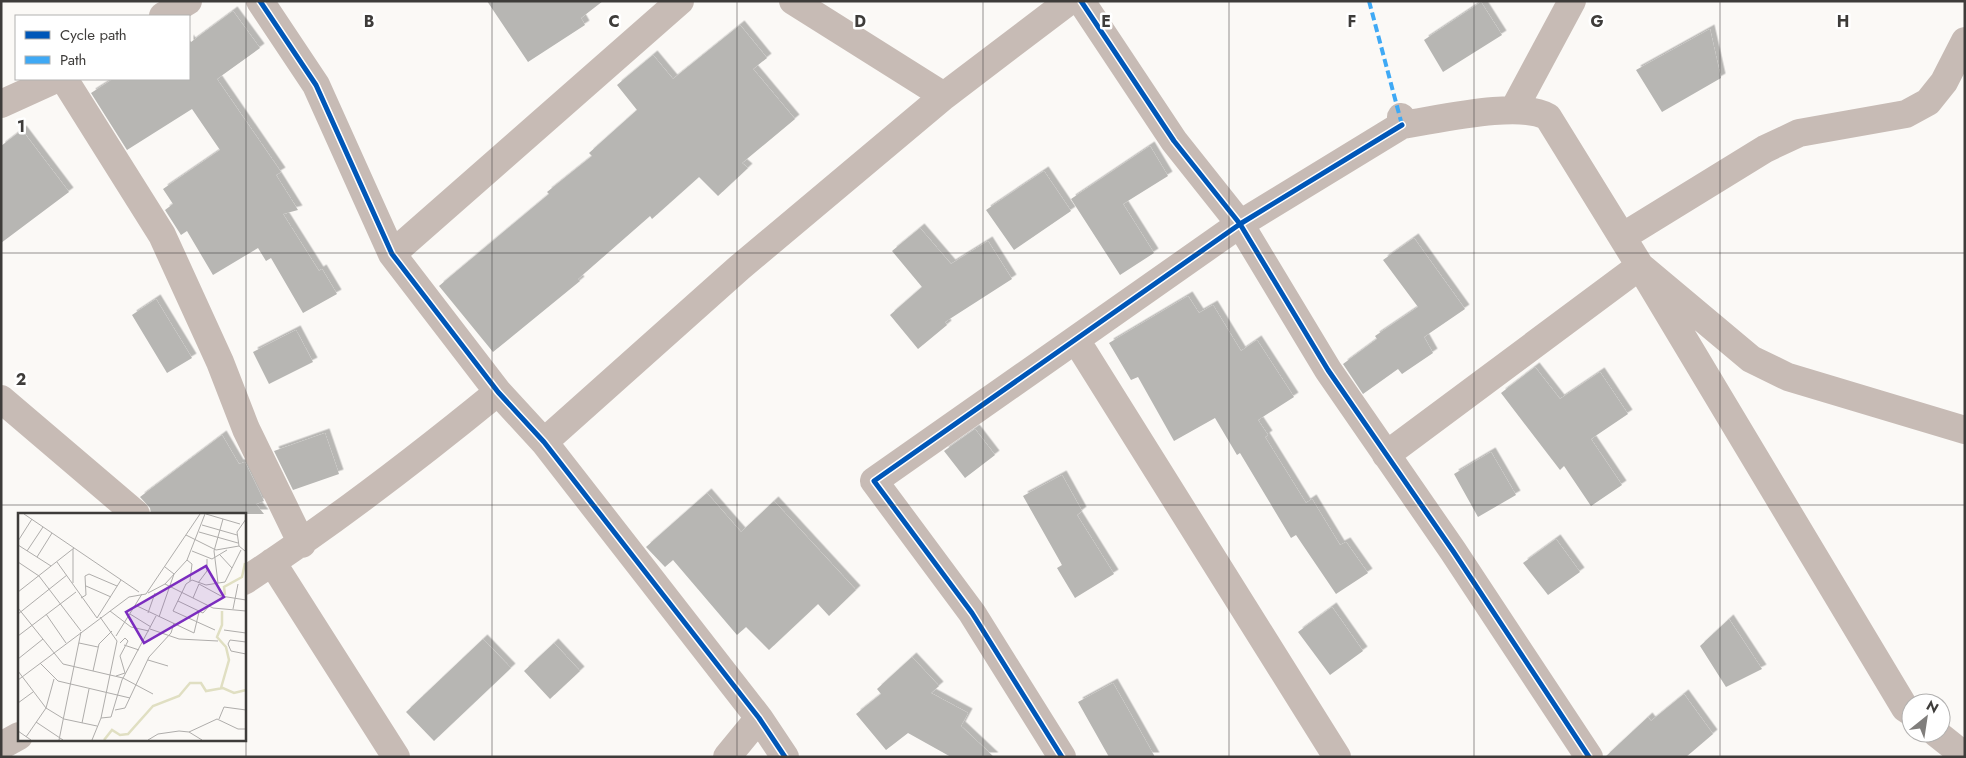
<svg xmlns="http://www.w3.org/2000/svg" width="1966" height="758" font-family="Jost,sans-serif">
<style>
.building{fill:#b7b6b3;filter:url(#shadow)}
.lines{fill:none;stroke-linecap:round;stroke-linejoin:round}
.minor{stroke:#c7bbb5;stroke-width:28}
.quiet{stroke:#3fa9f5;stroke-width:4;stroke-dasharray:8 4;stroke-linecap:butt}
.cycleway-casing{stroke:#fff;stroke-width:8}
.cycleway{stroke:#0057b8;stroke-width:5}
.grid{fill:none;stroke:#3e3c3a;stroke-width:1;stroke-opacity:0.55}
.inset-river{fill:none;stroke:#e0dfc2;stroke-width:2.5}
.inset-road{fill:none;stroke:#afadab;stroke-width:1}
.view{fill:#7b2cbf;fill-opacity:0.15;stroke:#7b2cbf;stroke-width:2.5}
.inset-edge{fill:none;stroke:#3e3c3a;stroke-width:2.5}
.grid-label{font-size:16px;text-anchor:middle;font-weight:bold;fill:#3e3c3a;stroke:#fff;stroke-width:5;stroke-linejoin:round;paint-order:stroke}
</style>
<defs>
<filter id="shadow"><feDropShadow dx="4.5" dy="-4.5" stdDeviation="0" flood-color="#0004"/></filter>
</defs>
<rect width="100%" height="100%" fill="#fbf9f6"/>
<!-- building -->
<path class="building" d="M487,1h116l-22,17 4,7 -57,37z
M1481,2l21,33 -59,37 -19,-32z
M233,11l27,37 -43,31 64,93 -5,3 22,35 -15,4 36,57 3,-2 15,25 -34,19 -32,-55 -5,3 -8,-13 -45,27 -26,-44 -6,4 -16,-25 8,-6 -10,-15 57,-39 -28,-41 -65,41 -36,-57 22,-14h76v-40l2,3z
M740,25l27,33 -14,11 42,50 -53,44 6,5 -30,28 -19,-19 -47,42 -2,-3 -72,63 2,2 -87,71 -54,-66 110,-92 -2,-2 45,-36 -3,-3 48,-43 -20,-25 36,-30 20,24z
M1710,29l11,49 -59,34 -26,-42z
M22,130l47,62 -68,51v-97z
M1150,146l18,30 -45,28 31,49 -34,22 -49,-76z
M1044,171l27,40 -57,39 -28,-40z
M920,228l31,36 37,-23 24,38 -67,43 2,3 -29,24 -28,-34 32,-28 -30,-36z
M1414,238l51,71 -41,28 9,16 -31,21 -4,-5 -35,25 -20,-30 34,-25 -2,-3 43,-29 -35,-47z
M1188,296l11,17 14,-8 28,46 16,-11 37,57 -36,23 10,15 -3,2 41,66 6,-4 28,46 6,-3 22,31 -32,21 -40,-59 -5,3 -51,-85 -3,2 -22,-37 -41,23 -36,-64 -7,3 -22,-37z
M156,299l36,59 -25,15 -35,-58z
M296,330l17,32 -44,22 -16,-32z
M1535,367l25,32 40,-27 28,42 -37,25 31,46 -31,21 -27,-40 -4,4 -59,-77z
M975,429l20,26 -30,23 -21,-27z
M325,433l14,41 -46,16 -19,-39z
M222,435l17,29 6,-2 19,39 -8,3 8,10h-113l-1,-6 -10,-11z
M1491,452l25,43 -38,22 -24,-43z
M1062,475l20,36 -5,4 37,59 -39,24 -18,-30 5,-3 -39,-69z
M707,493l34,39 33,-31 82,89 -27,26 -11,-12 -49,46 -23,-23 -9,8 -64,-75 -8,7 -19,-20z
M1556,539l24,33 -32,23 -25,-32z
M1332,607l31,44 -33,24 -32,-43z
M1729,619l33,50 -36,18 -26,-41z
M483,639l28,29 -77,73 -28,-29z
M554,643l26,28 -30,28 -26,-28z
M912,657l27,29 -8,7 37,20 -7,13 33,31h-43l-43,-24 -22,17 -30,-36 25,-20 -4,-5z
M1113,683l20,35 22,39h-46l-31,-55z
M1684,694l29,40 -27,23h-81l43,-40 3,4z"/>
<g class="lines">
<!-- minor -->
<path class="minor" d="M260,1l56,84 76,169 106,138 46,50 215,276 26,39
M793,1l151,95
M1081,1l93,140 66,83 88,146 125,181 136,206
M163,16l25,-15
M64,79l98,156 58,127 26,67 56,115
M1,104l55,-25
M1514,109l58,-108
M1401,117l1,8c35,-5 117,-25 146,-8l92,149 111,93 37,18 177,53
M1622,237l143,-88 34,-16 107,-19 22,-12 16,-20 21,-41
M392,254l288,-253
M1076,340l261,417
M1,399l135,115
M544,442l195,-174 205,-172 125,-95
M1386,455l254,-189 265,442 6,4
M272,562l124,195
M244,581c89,-58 172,-122 254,-189
M1936,733l29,23
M1,746l18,-10
M727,757l32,-39
M1062,757l-90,-144 -98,-132 366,-257 162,-99"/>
<!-- quiet -->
<path class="quiet" d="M1369,1l33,124"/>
<!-- cycleway casing -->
<g class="cycleway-casing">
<path id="cycleway" d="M260,1l56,84 76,169 106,138 46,50 215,276 26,39
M1081,1l93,140 66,83 88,146 125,181 136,206
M1062,757l-90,-144 -98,-132 366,-257 162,-99"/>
</g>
<!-- cycleway -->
<use href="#cycleway" class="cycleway"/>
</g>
<!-- grid -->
<path class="grid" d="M246,1v756M492,1v756M737,1v756M983,1v756M1229,1v756M1474,1v756M1720,1v756M1,253h1964M1,505h1964"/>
<!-- overview -->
<g transform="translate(18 513)">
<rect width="228" height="228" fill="#fbf9f6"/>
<path class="inset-river" d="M207,82l-1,-8 18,-10 3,-14M203,175l8,-28 -3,-13 -9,-10 5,-12v-14M86,227l8,-10 8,5 8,-1 25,-28 26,-10 11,-13h11l5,8 17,-3 11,5 12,-3"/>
<path class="inset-road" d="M6,1l115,78M188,1l34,10M184,12l35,10M181,19l39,11M168,22l30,15 23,-4M0,28l14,-22M0,32l33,21M55,36v34M9,38l16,-24M174,38l20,8 15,-9M227,38l-6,-5 -2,-14 9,-13M202,42l12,13M19,44l15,-24M169,47l5,4 -2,17M0,49l21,14 42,55M39,49l40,56 24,-38M180,70l9,-12v-12M200,70l-4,-32 9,-32M147,71l48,24 33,3M168,71l6,-4 14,5 19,-3 16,-32M168,71l-13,27 42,19M68,73l25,11M0,79l56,-44M130,80l17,-9 22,-24 18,-46M63,85l5,-3 -1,-19 4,-2 28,12M175,85l6,-14 22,12 25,4M160,88l25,12 6,-7M117,92l59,28 5,-21M0,95l45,56 60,14 30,16M215,96l5,-25M92,98l21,16 18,4M130,100l7,-20M0,101l49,-39M28,101l20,29M112,101l21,13M141,104l15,-43 -9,-7M132,116l29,10 39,2M206,117l22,3M0,123l58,-44M98,123l26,-42M228,129l-16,-2 -2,4 3,7 15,3M61,130l19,4M106,132l15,5M0,146l25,-20M130,147l20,6M22,150l18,18 72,17M0,158l28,37 18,11 33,7M75,158l6,-27 13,-13M98,163l9,-3 -5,-17 8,-15 -3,-3 -5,5M0,167l111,-83 17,-3 54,-80M0,190l15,-11M97,197l10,-2 24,-51 22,-24 3,-10M83,205l10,-1 11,-37 34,-64M201,206l5,-12 22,3M18,209l27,18M64,210l7,-34M0,218l13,9M171,219l28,-13 21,10h8M8,224l20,-29 8,-29M41,227l22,-108M74,227l9,-22 16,-77 -17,-24M130,227l10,-6 21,-3 10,1 13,8"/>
<path class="view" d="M188,53l18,31 -80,46 -18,-31z"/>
<rect width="228" height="228" class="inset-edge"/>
</g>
<g class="grid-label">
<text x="369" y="27">B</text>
<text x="614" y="27">C</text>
<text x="860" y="27">D</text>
<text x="1106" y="27">E</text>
<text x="1352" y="27">F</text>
<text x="1597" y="27">G</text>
<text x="1843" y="27">H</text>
<text x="21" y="132">1</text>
<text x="21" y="385">2</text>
</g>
<!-- border -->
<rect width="1966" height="758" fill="none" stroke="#3e3c3a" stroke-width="5"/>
<!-- legend -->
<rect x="15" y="15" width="175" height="65" fill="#ffffff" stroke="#b2b1b0"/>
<rect x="25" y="31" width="25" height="8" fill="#0057b8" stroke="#b2b1b0"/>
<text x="60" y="40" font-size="15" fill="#3e3c3a">Cycle path</text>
<rect x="25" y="56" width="25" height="8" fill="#3fa9f5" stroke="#b2b1b0"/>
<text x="60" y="65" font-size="15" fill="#3e3c3a">Path</text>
<!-- north arrow -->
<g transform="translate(1926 718) rotate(30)"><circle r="24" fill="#ffffff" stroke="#b2b1b0"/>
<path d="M0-4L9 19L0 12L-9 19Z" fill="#807e7c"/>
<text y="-8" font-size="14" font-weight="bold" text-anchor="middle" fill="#3e3c3a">N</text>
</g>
</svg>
